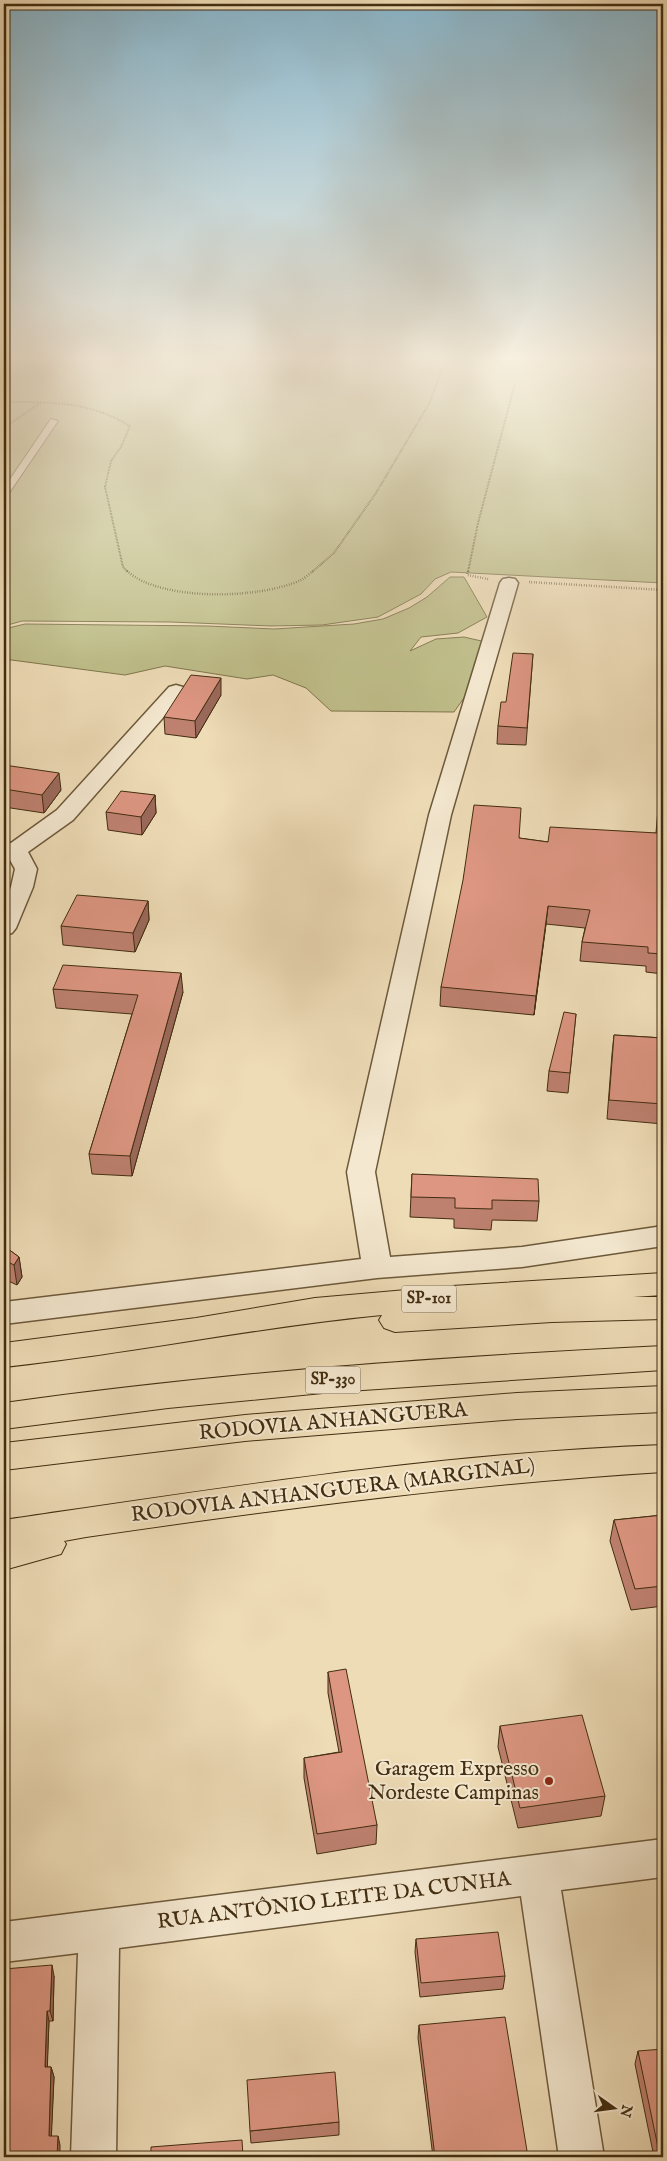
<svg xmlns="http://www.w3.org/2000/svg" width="667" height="2161" font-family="'IM FELL English',serif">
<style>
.green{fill:#bfbe8a;stroke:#80764d}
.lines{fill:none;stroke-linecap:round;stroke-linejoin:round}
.lane-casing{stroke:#6d593a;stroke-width:2}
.street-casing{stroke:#6d593a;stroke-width:3}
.highway-casing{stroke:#422d10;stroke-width:2}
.path-far1{stroke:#422d10;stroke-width:2;stroke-dasharray:0.5 1;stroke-linecap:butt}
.path{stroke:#422d10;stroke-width:2.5;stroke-dasharray:0.5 2;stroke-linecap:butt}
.lane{fill:#f4e8d0;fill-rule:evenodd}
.street{fill:#f4e8d0;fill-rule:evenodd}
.highway{fill:#eedcb7;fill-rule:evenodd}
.wall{fill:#be8170;stroke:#422d10}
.shaded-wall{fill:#9b695b;stroke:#422d10}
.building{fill:#dd9682;stroke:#422d10}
.poi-dot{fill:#8f2418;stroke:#f4e8d0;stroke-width:2}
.labels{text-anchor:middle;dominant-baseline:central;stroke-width:4;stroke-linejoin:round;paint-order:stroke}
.shield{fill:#f4e8d0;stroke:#77654a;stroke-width:1}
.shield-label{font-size:16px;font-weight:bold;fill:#422d10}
.near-street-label{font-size:21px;fill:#422d10;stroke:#f4e8d0}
.near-poi-label{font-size:21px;fill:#422d10;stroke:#f4e8d0;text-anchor:end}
</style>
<rect width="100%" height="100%" fill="#eedcb7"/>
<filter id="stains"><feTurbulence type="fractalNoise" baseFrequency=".004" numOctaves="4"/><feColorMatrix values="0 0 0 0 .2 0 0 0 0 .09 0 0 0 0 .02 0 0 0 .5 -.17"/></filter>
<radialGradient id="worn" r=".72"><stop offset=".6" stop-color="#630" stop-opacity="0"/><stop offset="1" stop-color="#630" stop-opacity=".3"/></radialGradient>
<!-- green -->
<path class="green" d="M4,361h659v222l-212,-11 -16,7 -14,15 -43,23 -56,8 -51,1 -100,-4 -149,-1 -18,5z
M450,577h14l23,40 -29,16 -37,4 -11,14 26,-12 28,-2 22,5 -15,46 -17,24 -123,-1 -25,-23 -33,-13 -26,4 -82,-13 -40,9 -121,-16v-30l21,-5 183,2 66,3 80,-5 29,-5 26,-11 18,-11z"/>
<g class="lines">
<!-- lane casing -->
<g class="lane-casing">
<path id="lane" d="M51,419l7,2 -51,75h-3v-8z"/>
</g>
<!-- street casing -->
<g class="street-casing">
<path id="street" d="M509,578l6,1 3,4 -67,232 -76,357 15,85 132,-10 141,-21v20l-141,21 -145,11 -373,46v-22l357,-43 -14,-87 82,-357 71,-232 3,-4z
M176,685l7,2 3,4 -3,4 -110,125 -45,32 9,17 -4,18 -17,41 -4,5 -8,2v-33l7,-15 4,-18 -5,-9 -6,2v-20l7,1 46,-33 112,-123z
M663,1839v38l-102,13 43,267h-45l-38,-261 -402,52 -3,209h-45l7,-204 -74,9v-40z"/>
</g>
<!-- highway casing -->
<g class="highway-casing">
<path id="highway" d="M663,1273v22l-30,2h30v22l-111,3 -157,10 -11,-4 -5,-8 3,-5c-127,12 -252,39 -378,52v-24l192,-25 119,-20 137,-12z
M663,1346v24l-330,22 -165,16 -164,21v-26c218,-31 439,-46 659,-57z
M663,1386v26l-146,7 -272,22 -241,29v-27l241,-28 272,-22z
M663,1445v27c-193,12 -385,37 -577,65l-22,4 2,3 -5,10 -57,16v-50c218,-32 439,-67 659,-75z"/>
</g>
<!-- path-far1 -->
<path class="path-far1" d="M4,402c46,0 85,-1 126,24l-9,21 -10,14 -6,26 18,80 5,5
M4,428l36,-25
M312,572l22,-19 42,-60 54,-91 15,-41
M468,572l10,-49 37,-140"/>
<!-- path -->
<path class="path" d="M127,571c34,31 134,28 174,9 4,-2 8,-6 12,-9
M468,571l-1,4 21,4
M529,582l134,8"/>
<!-- lane -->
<use href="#lane" class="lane"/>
<!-- street -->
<use href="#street" class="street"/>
<!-- highway -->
<use href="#highway" class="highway"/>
</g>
<!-- wall -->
<path class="wall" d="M533,654l-7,91 -29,-1 1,-18z
M221,695l-25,43 -31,-4 -1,-17z
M663,747v227l-17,-2v-6l-66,-5 2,-19 3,-14 -39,-4 -12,91 -94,-9 1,-19 78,-149 29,4 108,-9z
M4,765l57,25 -17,23 -40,-6z
M155,795l1,18 -14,22 -34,-5 -2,-18z
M148,901l1,19 -14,32 -72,-7 -2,-19z
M53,989l130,3 -51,184 -40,-2 -3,-20 43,-140 -76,-6z
M576,1014l-8,79 -21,-2 2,-20z
M614,1035l49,3v86l-56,-5 5,-65z
M412,1174l127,27 -2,20 -45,-1 -1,10 -37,-2v-9l-44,-2z
M4,1246l15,11 3,20 -5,8 -13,-6z
M663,1515v91l-32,4 -21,-69 4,-21z
M328,1672l49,153 -1,19 -59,10 -13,-76v-20l35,-6 -11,-59z
M500,1726l105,70 -4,20 -83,12 -20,-81z
M416,1939l89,37 -2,13 -83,8 -5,-45z
M54,1976l-1,45h-4l-2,46h4l3,10 -3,59 9,9 -56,12z
M419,2025l109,132h-95l-15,-119z
M638,2051l25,106h-9l-19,-93z
M339,2122v13l-88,8 -1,-12z"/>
<!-- shaded-wall -->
<path class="shaded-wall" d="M221,678v17l-25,43 -1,-17z
M59,773l2,17 -17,23 -2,-18z
M155,795l1,18 -14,22 -1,-18z
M148,901l1,19 -14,32 -2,-19z
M548,906l-2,18 -12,91 2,-19z
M181,973l2,19 -51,184 -2,-20z
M19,1257l3,20 -5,8 -3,-20z
M52,1965l2,11 -1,45 -3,-10z
M47,2011l2,10 -2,56 -2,-10z
M51,2067l3,10 -3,69 -2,-10z
M58,2136l2,9v12h-3z"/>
<!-- building -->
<path class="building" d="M513,653l20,1 -6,74 -29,-2 3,-24h5z
M191,675l30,3 -26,43 -31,-4z
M663,758v196l-15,-1v-6l-66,-5 8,-32 -42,-4 -12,90 -95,-9 22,-107 11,-75 47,3 -2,30 29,4 2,-15 107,6z
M4,765l55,8 -17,22 -38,-6z
M121,791l34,4 -14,22 -35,-5z
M77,895l71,6 -15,32 -72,-7z
M63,965l118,8 -51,183 -41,-2 49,-159 -85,-6z
M564,1012l12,2 -6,59 -21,-2z
M614,1035l49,3v66l-54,-4z
M412,1174l126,5 1,22 -47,-1v9l-37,-1v-10l-44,-1z
M4,1246l15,11 -5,8 -10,-5z
M663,1515v71l-28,3 -21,-69z
M346,1669l31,156 -60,9 -13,-76 38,-6 -14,-80z
M582,1715l23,81 -85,12 -20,-82z
M498,1932l7,44 -84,7 -5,-44z
M52,1965l-2,46h-3l-2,56h6l-2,69h9l-1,21h-53v-188z
M505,2017l23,140h-93l-16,-132z
M663,2049v108h-3l-22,-106z
M335,2072l4,50 -89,9 -3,-51z
M242,2140l1,17h-92v-10z"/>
<!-- sky -->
<linearGradient id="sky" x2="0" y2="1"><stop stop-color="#89b7ce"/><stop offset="0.54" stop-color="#f7efdf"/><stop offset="1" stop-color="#f7efdf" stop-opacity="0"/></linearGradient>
<rect width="667" height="663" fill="url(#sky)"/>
<!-- markers -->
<circle class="poi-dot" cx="549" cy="1781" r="5"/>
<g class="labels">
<!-- shield labels -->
<g class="shield">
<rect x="401.5" y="1285.5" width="55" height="27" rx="4"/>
<rect x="305.5" y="1366.5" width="55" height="27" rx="4"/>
</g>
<g class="shield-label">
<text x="429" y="1299">SP-101</text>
<text x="333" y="1380">SP-330</text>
</g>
<!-- near-street labels -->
<g class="near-street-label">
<text transform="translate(333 1422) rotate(-5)">RODOVIA ANHANGUERA</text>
<text transform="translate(333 1491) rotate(-7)">RODOVIA ANHANGUERA (MARGINAL)</text>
<text transform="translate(334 1901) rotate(-7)">RUA ANTÔNIO LEITE DA CUNHA</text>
</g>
<!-- near-poi labels -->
<g class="near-poi-label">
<text x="539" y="1769">Garagem Expresso<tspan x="539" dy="24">Nordeste Campinas</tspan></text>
</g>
</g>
<!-- margin -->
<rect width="667" height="2161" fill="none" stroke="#eedcb7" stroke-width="20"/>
<rect x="5" y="5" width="657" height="2151" fill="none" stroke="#422d10" stroke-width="2.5"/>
<rect x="10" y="10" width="647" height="2141" fill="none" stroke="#422d10"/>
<!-- north arrow -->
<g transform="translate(614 2108) rotate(104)" stroke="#f4e8d0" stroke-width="4" paint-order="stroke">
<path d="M0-4L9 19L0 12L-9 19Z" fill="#422d10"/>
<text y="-8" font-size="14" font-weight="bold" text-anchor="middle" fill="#422d10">N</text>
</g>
<rect width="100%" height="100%" filter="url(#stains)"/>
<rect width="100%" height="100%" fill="url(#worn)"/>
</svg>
